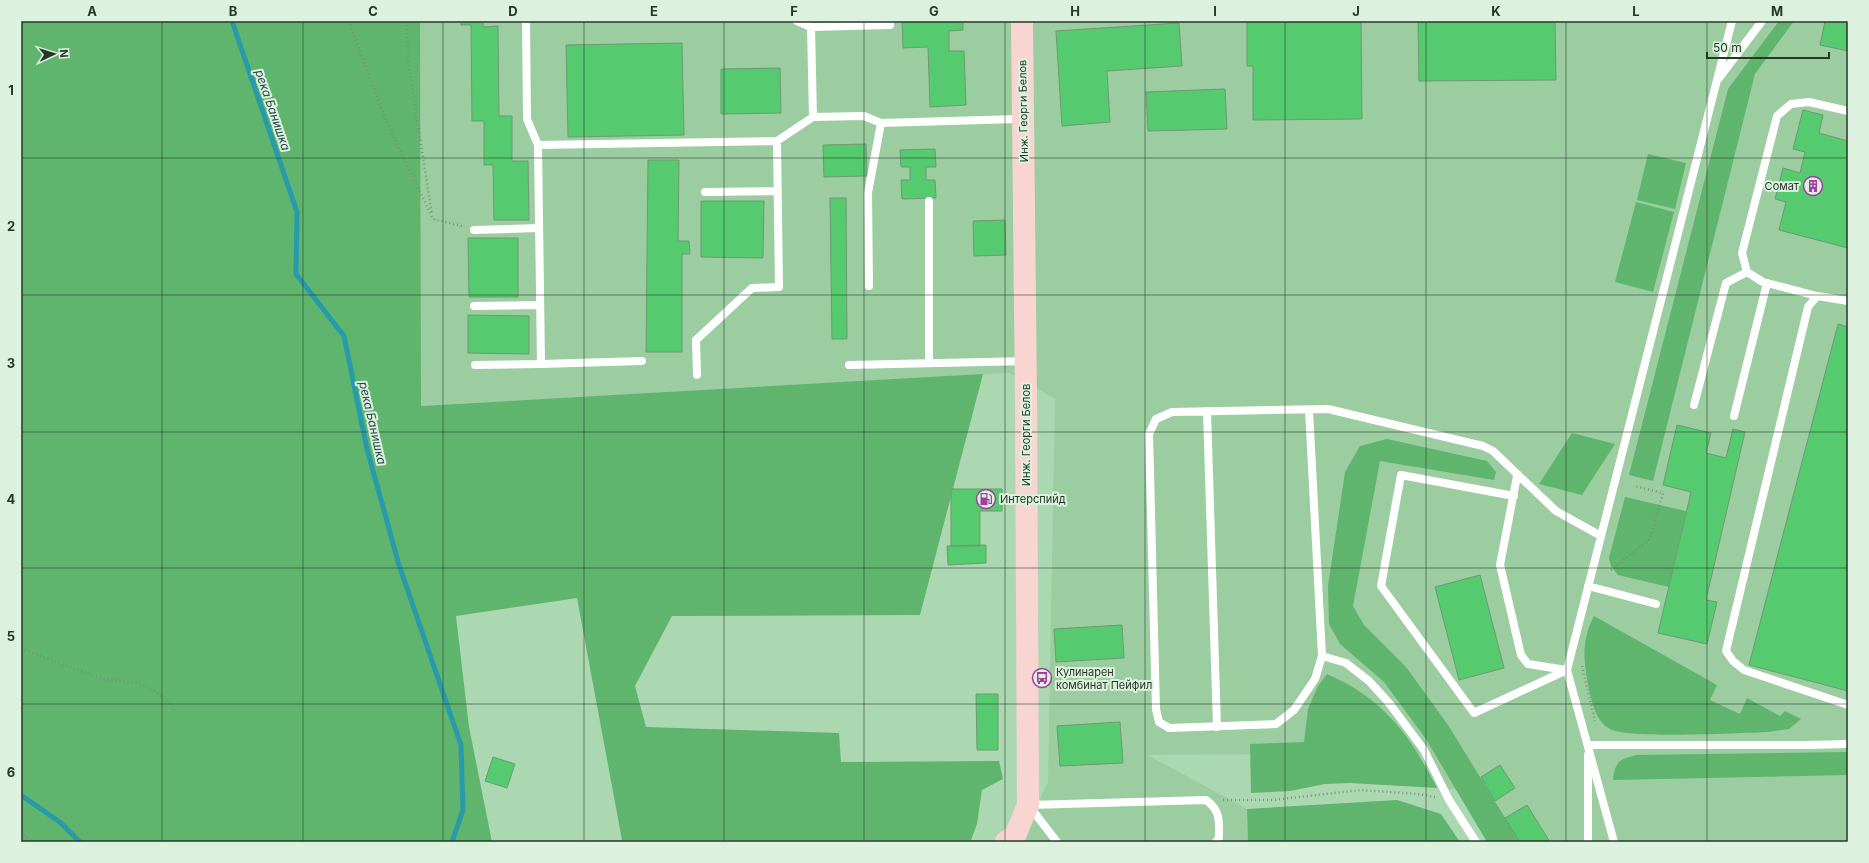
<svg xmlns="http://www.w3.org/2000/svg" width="1869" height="863" font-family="Inter,sans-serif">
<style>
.built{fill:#9bcda1}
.green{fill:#5fb46e}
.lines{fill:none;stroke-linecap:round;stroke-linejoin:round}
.stream{stroke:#279baa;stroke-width:5}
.building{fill:#56ca6f;stroke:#6f9874}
.path{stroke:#749578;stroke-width:2.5;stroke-dasharray:1 3;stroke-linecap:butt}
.lane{stroke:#fff;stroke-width:8}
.secondary{stroke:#f9d5d1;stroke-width:22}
.grid{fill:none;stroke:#263728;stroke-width:1;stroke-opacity:0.55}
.labels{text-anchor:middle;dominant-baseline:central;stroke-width:4;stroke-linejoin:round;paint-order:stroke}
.street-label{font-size:11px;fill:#263728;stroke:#dcf2de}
.poi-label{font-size:11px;fill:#263728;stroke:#dcf2de;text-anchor:start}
.water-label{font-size:12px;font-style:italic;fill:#25454a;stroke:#dcf2de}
.neatline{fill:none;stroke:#263728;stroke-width:1.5}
.grid-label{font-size:13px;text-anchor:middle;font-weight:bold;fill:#263728}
</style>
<rect width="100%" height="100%" fill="#acd8b1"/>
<!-- built -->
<path class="built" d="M420,21h1428v821h-328l-15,-24 -51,-29 -17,-1 -17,-34 -272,1 99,54 1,33h-228l28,-60 7,-383 -45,-26 -590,33z"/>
<!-- green -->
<path class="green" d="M21,21h399l1,385 562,-32 -63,241 -248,1 -37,70 11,41 193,6 2,29 158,-1 4,18 -21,11 -5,34 -6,16h-349l-45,-242 -121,18 13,111 23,115h-471z
M1779,21h15l-39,53 -102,407 -24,-6 99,-386z
M1648,154l38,9 -11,46 -38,-9z
M1636,202l38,10 -21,80 -38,-10z
M1572,433l43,11 -33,51 -43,-11z
M1387,439l100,22 9,11 -2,8 -114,-19 -27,145 11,19 42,42 42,58 72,117h-33l-61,-103 -42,-57 -44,-38 -11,-20 -1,-38 17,-114 15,-26z
M1625,497l61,14 -17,76 -51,-12 -7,-9 -2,-8z
M1594,616l123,69 -7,15 30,14 7,-16 33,18 5,-5 16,8 -12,10 -21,3c-26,1 -141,7 -158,-3 -15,-8 -19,-30 -22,-45 -5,-25 -6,-45 6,-68z
M1327,674c56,24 83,61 110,114l-87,-5 -25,1 -35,7 -39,2 -1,-49 54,-2 4,-33 10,-23z
M1848,752v23l-235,5c2,-19 7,-21 24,-25z
M1397,800l44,14 19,28h-212l-1,-33z"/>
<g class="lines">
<!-- stream -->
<path class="stream" d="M232,21l65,191 -1,62 48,62 23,113 32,116 62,180 2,65 -11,32
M21,795l40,28 19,19"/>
</g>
<!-- building -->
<path class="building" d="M461,21h22v6l15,-1 1,90h13v45h16l1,59h-35l-1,-55h-9v-44h-12l-1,-96h-10z
M902,21h61v9l-14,1v20h15l2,54 -36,2 -2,-60 -25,1z
M1247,21h114l1,98 -109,1v-54h-6z
M1418,21h137l1,59 -137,1z
M1825,21h23v30l-28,-6z
M1179,23l3,43 -75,5 3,51 -48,4 -6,-95z
M682,43l2,92 -116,2 -2,-92z
M780,68l1,45 -60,1v-45z
M1225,89l2,40 -79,2 -2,-39z
M1803,110l20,5 -4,18 29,8v107l-69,-18 7,-28 -11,-3 8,-31 17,5 5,-21 -12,-3z
M866,144l1,32 -43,1 -1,-32z
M935,149l1,18h-10v13h9l1,18 -34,1 -1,-19h9v-13h-9l-1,-17z
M648,160h31l-1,81h11l1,13h-8v98h-36z
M830,198h16l1,141h-15z
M701,201h63l-1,57 -62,-1z
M1005,220l1,35 -32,1 -1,-35z
M468,238h50v59h-49z
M468,315l61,1v38l-61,-1z
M1838,324l10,3v364l-99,-26z
M1677,425l34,8 -5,20 20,5 7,-29 12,3 -39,168 11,2 -10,42 -49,-11 33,-141 -28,-7z
M951,489h51v22h-22v35h-29z
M986,545v18l-38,2 -1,-19z
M1480,575l24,93 -45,12 -24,-93z
M1122,625l2,33 -68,4 -2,-33z
M976,694h22v56h-21z
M1120,722l3,41 -63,3 -3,-40z
M493,757l22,7 -8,24 -22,-7z
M1500,765l15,23 -20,13 -14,-24z
M1527,805l23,37h-30l-15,-24z"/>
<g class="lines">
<!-- path -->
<path class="path" d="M349,21l37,100 47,98 29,7
M406,21l3,46 23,148
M1611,570l39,-31 13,-46 -28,-7
M21,649l83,30 37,5 23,13 12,15
M1582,666l13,55
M1223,800h49l89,-10 57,4 17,3
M21,832l11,10"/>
<!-- lane -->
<path class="lane" d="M526,21l1,98 11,26
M797,21l14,6 2,90
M811,27l79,-2v-4
M1719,78l43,-57
M705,192l73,-1
M929,201v162
M474,230l65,-2
M869,286l-1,-93 13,-70
M1817,296l-54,-14 -16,-10 -5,-19 35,-137 14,-12 18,-2 39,9
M1848,301l-31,-5 -9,11 -82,344 7,10 11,9 104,35
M474,306l66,-1
M642,361l-101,3 -3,-219 239,-4 36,-24 51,-1 17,7 141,-4
M475,365l66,-1
M849,365l176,-4
M697,375l-1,-35 56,-52 27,-1 -2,-146
M1694,405l32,-122 21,-11
M1309,410l13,246 -7,23 -21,31 -18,14 -107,4 -10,-6 -3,-13 -7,-275 7,-15 16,-7 156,-3 155,37 10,5 63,60 45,25
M1207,411l10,316
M1734,416l33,-133
M1517,476l-17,89 21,90 7,9 38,6
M1514,496l-113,-21 -20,111 93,127 93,-43
M1588,586l68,18
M1322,656l24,7 23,18 20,22 35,47 25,50 27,42
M1588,745h218l42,-1
M1588,755v87
M1029,805l177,-5c15,11 13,21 13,38l-3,4
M1030,807l27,35
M1614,842l-47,-172 165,-649"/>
<!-- secondary -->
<path class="secondary" d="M1006,842l9,-6 13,-31 -2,-407 -4,-377"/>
</g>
<!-- grid -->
<path class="grid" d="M162,21v821M303,21v821M443,21v821M584,21v821M724,21v821M864,21v821M1005,21v821M1145,21v821M1285,21v821M1426,21v821M1566,21v821M1707,21v821M21,158h1827M21,295h1827M21,432h1827M21,568h1827M21,704h1827"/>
<!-- icons -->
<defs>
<g id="building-ring" transform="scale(1)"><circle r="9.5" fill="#dcf2de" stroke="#a33da2" stroke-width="1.5"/><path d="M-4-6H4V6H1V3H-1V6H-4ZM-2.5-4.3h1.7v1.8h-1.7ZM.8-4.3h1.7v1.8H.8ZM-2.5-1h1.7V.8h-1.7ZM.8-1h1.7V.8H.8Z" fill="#a33da2"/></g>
<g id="fuel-ring" transform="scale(1)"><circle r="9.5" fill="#dcf2de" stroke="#a33da2" stroke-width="1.5"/><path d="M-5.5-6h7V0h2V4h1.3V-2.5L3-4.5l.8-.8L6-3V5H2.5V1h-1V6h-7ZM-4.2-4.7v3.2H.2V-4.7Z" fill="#a33da2"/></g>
<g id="bus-ring" transform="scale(1)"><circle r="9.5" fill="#dcf2de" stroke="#a33da2" stroke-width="1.5"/><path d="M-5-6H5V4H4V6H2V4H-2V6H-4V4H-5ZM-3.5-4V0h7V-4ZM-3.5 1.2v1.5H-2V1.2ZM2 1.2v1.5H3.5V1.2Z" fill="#a33da2"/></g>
</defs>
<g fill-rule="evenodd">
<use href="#building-ring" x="1813" y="186"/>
<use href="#fuel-ring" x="986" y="499"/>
<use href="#bus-ring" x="1042" y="678"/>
</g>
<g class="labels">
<!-- street labels -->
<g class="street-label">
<text transform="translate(1023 111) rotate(-91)">Инж. Георги Белов</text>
<text transform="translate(1026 435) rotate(-90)">Инж. Георги Белов</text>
</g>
<!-- poi labels -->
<g class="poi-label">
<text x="1799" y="186" text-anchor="end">Сомат</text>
<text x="1000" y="499">Интерспийд</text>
<text x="1056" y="672">Кулинарен<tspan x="1056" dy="13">комбинат Пейфил</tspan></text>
</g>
<!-- water labels -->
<g class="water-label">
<text transform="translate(273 110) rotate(71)">река Банишка</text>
<text transform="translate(373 423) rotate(77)">река Банишка</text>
</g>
</g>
<!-- border -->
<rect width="1869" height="863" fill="none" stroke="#dcf2de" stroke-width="44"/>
<!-- north arrow -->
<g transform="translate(54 54) rotate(86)" stroke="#dcf2de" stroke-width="3" paint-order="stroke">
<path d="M0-3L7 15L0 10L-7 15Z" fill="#263728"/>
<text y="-6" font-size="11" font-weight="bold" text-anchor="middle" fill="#263728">N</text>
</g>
<!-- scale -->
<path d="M1707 52v6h122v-6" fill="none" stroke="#263728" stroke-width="2"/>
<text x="1713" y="52" font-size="12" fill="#263728" stroke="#dcf2de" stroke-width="3" paint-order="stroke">50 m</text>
<rect x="22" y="22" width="1825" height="819" class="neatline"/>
<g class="grid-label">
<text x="92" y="16">A</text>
<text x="233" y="16">B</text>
<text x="373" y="16">C</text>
<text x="513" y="16">D</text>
<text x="654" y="16">E</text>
<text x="794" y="16">F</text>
<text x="934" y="16">G</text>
<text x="1075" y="16">H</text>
<text x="1215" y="16">I</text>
<text x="1356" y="16">J</text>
<text x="1496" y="16">K</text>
<text x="1636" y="16">L</text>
<text x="1777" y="16">M</text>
<text x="11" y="95">1</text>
<text x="11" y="231">2</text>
<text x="11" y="368">3</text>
<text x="11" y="504">4</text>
<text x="11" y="641">5</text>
<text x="11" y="777">6</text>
</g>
</svg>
